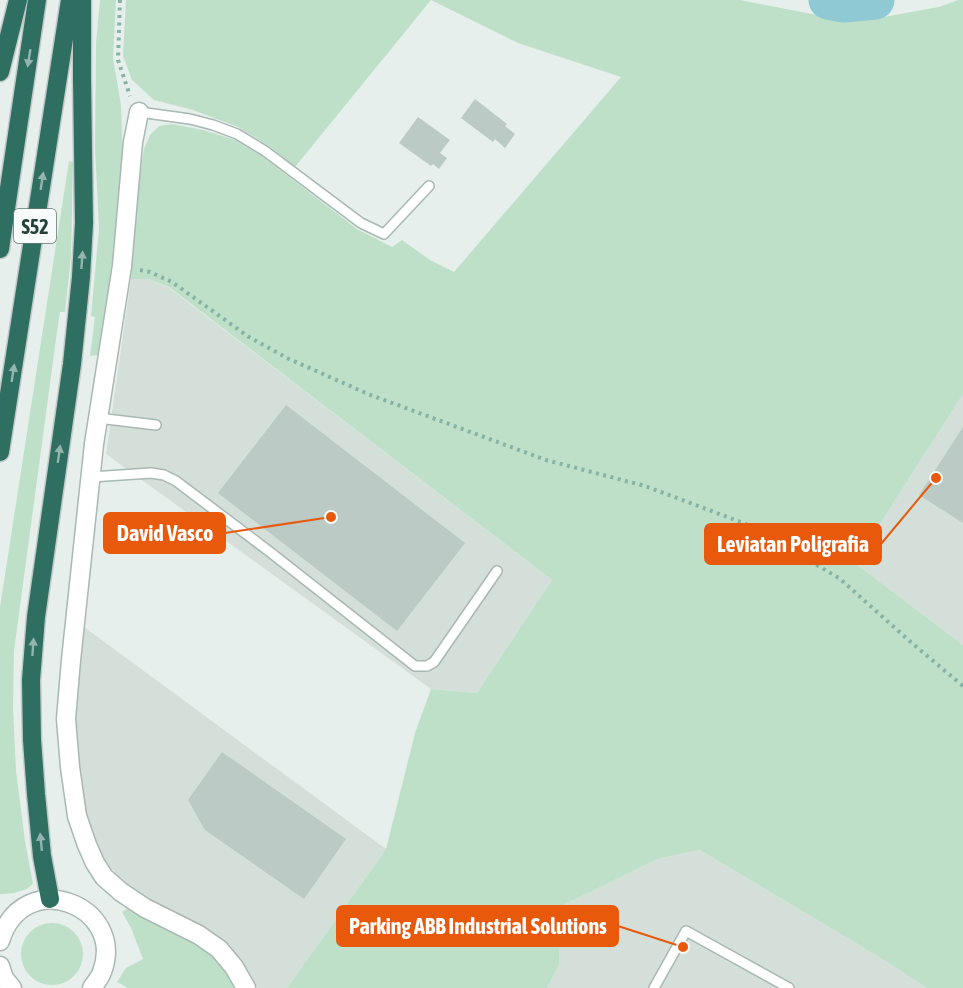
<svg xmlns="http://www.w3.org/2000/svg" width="963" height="988" font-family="'Asap Condensed',sans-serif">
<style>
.built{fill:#d4dfda}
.green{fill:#bfe0c8}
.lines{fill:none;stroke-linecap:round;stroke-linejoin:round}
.river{stroke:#8ec9d4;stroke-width:39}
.building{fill:#bbcac4}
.service-casing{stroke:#a8b8b2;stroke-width:12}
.minor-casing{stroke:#a8b8b2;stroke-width:21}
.motorway-casing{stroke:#c2cac8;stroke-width:21}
.path{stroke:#86b3a5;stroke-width:4;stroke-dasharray:3 4.5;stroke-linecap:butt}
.service{stroke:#fff;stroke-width:9}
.minor{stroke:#fff;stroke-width:18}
.motorway{stroke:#2f6f62;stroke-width:18}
.oneway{fill:#93b5ae}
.labels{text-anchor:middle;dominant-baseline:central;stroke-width:4.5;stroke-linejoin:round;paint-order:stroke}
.shield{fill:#f7fbf9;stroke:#637a73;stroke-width:1.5}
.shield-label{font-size:20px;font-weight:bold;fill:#24423a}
.leader{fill:none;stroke:#e8590c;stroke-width:2}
.callout-dot{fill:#e8590c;stroke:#f7fbf9;stroke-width:2}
.callout{fill:#e8590c;stroke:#e8590c;stroke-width:2}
.callout-label{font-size:22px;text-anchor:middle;font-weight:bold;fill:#fff}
</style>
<rect width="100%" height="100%" fill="#e6efeb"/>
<!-- built -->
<path class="built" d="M131,279h18l19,8 384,293 -75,113 -46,-4 -325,-235z
M963,394v251l-108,-82z
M80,624l306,225 -99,139h-30l-25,-37 -85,-51 -25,-19 -18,-22 -15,-29 -6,-37 -10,-74z
M700,850l176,105 51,33h-380l12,-23 3,-59 95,-47z"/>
<!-- green -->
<path class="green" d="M100,0h16l-3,58 8,47 2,62 -6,84 -15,103 -12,2 5,-39 -4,-1 8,-87 -4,-82 1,-104z
M126,0h614l87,17 51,1 61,-11 19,-7h5v394l-108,169 108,82v343h-36l-51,-33 -176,-105 -43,9 -95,47 -3,59 -12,23h-260l99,-139 29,-116 16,-44 46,4 75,-113 -383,-293 -20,-8h-18l5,-82 8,-48 6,-14 9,-9 13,-2 31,6 29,9 27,15 98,75 35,18 10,-7 28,20 24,12 167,-195 -103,-34 -87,-43 -136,167 -26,-21 -31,-19 -45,-17 -39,-10 -22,-20 -9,-24z
M69,161l4,1 -2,95 -6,55h-5l-4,27 -42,312 -1,56 3,64 9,70 8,43c-8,8 -22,10 -33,10v-287z
M128,908l38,18 51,28 24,34h-113l-11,-6 9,-14 17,-9 -12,-31 -9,-16z
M21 954a31 31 0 1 1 62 0a31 31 0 1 1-62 0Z"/>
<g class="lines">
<!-- river -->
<path class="river" d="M828,0l16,3 31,-3"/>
</g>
<!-- building -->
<path class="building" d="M475,99l32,25 -2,2 10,8 -10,14 -10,-9 -2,3 -32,-24z
M418,117l32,23 -10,13 7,5 -8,11 -6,-5 -2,2 -32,-23z
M286,405l179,138 -68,88 -179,-138z
M963,427v96l-44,-28z
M222,752l124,87 -42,60 -99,-69 -17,-30z"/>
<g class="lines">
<!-- service casing -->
<g class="service-casing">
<path id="service" d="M139,112l51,7 23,6 24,9 28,17 96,72 23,11 45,-48
M98,418l58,7
M91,477l60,-4 13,2 12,6 94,71 145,114h12l7,-4 63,-91
M654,988l32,-57 103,57"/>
</g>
<!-- minor casing -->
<g class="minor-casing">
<path id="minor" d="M139,112l-6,30 -11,124 -28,178 -23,216 -5,59 4,48 7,49 10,29 8,18 9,14 17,15 24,16 54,27 20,14 15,18 12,21
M0,941c23,-76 127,-36 102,31 -2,6 -7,11 -10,16
M0,966l4,12 8,10"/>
</g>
<!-- motorway casing -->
<g class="motorway-casing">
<path id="motorway" d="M0,72l18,-72
M0,249l37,-249
M0,452l70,-452
M50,899l-8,-43 -6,-62 -4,-54 -1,-60 5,-63 36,-253 9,-87 3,-54 -2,-145v-78"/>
</g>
<!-- path -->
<path class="path" d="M120,0l-2,60 12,36
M140,270l10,2 22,10 77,55 38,21 81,36 178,66 99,26 101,38 93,54 74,66 50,42"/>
<!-- service -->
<use href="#service" class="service"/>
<!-- minor -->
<use href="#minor" class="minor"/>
<!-- motorway -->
<use href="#motorway" class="motorway"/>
</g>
<!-- one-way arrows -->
<defs><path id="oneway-solid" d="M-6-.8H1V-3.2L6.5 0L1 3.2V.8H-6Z" transform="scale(1.5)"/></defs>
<g class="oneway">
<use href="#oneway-solid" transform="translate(29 58) rotate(99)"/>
<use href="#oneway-solid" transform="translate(42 181) rotate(-81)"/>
<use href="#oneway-solid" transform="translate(82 260) rotate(-86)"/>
<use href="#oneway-solid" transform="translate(13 373) rotate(-81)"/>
<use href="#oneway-solid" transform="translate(59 454) rotate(-82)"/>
<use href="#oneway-solid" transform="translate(33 647) rotate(-86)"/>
<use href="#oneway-solid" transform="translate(41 842) rotate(-96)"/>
</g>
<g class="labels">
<!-- shield labels -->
<rect class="shield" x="14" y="209" width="42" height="34" rx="4.5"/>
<g class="shield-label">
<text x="35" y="226">S52</text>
</g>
</g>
<!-- callouts -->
<path class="leader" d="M331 517L225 533M936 478L881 544M683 947L618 926"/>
<g class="callout-dot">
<circle cx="331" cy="517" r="6"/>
<circle cx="936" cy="478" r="6"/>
<circle cx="683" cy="947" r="6"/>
</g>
<g class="callout">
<rect x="104" y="513" width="121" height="40" rx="6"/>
<rect x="705" y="524" width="176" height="40" rx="6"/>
<rect x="337" y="906" width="281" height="40" rx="6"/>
</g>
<g class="callout-label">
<text x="165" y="541">David Vasco</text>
<text x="793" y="552">Leviatan Poligrafia</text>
<text x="478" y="934">Parking ABB Industrial Solutions</text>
</g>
</svg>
